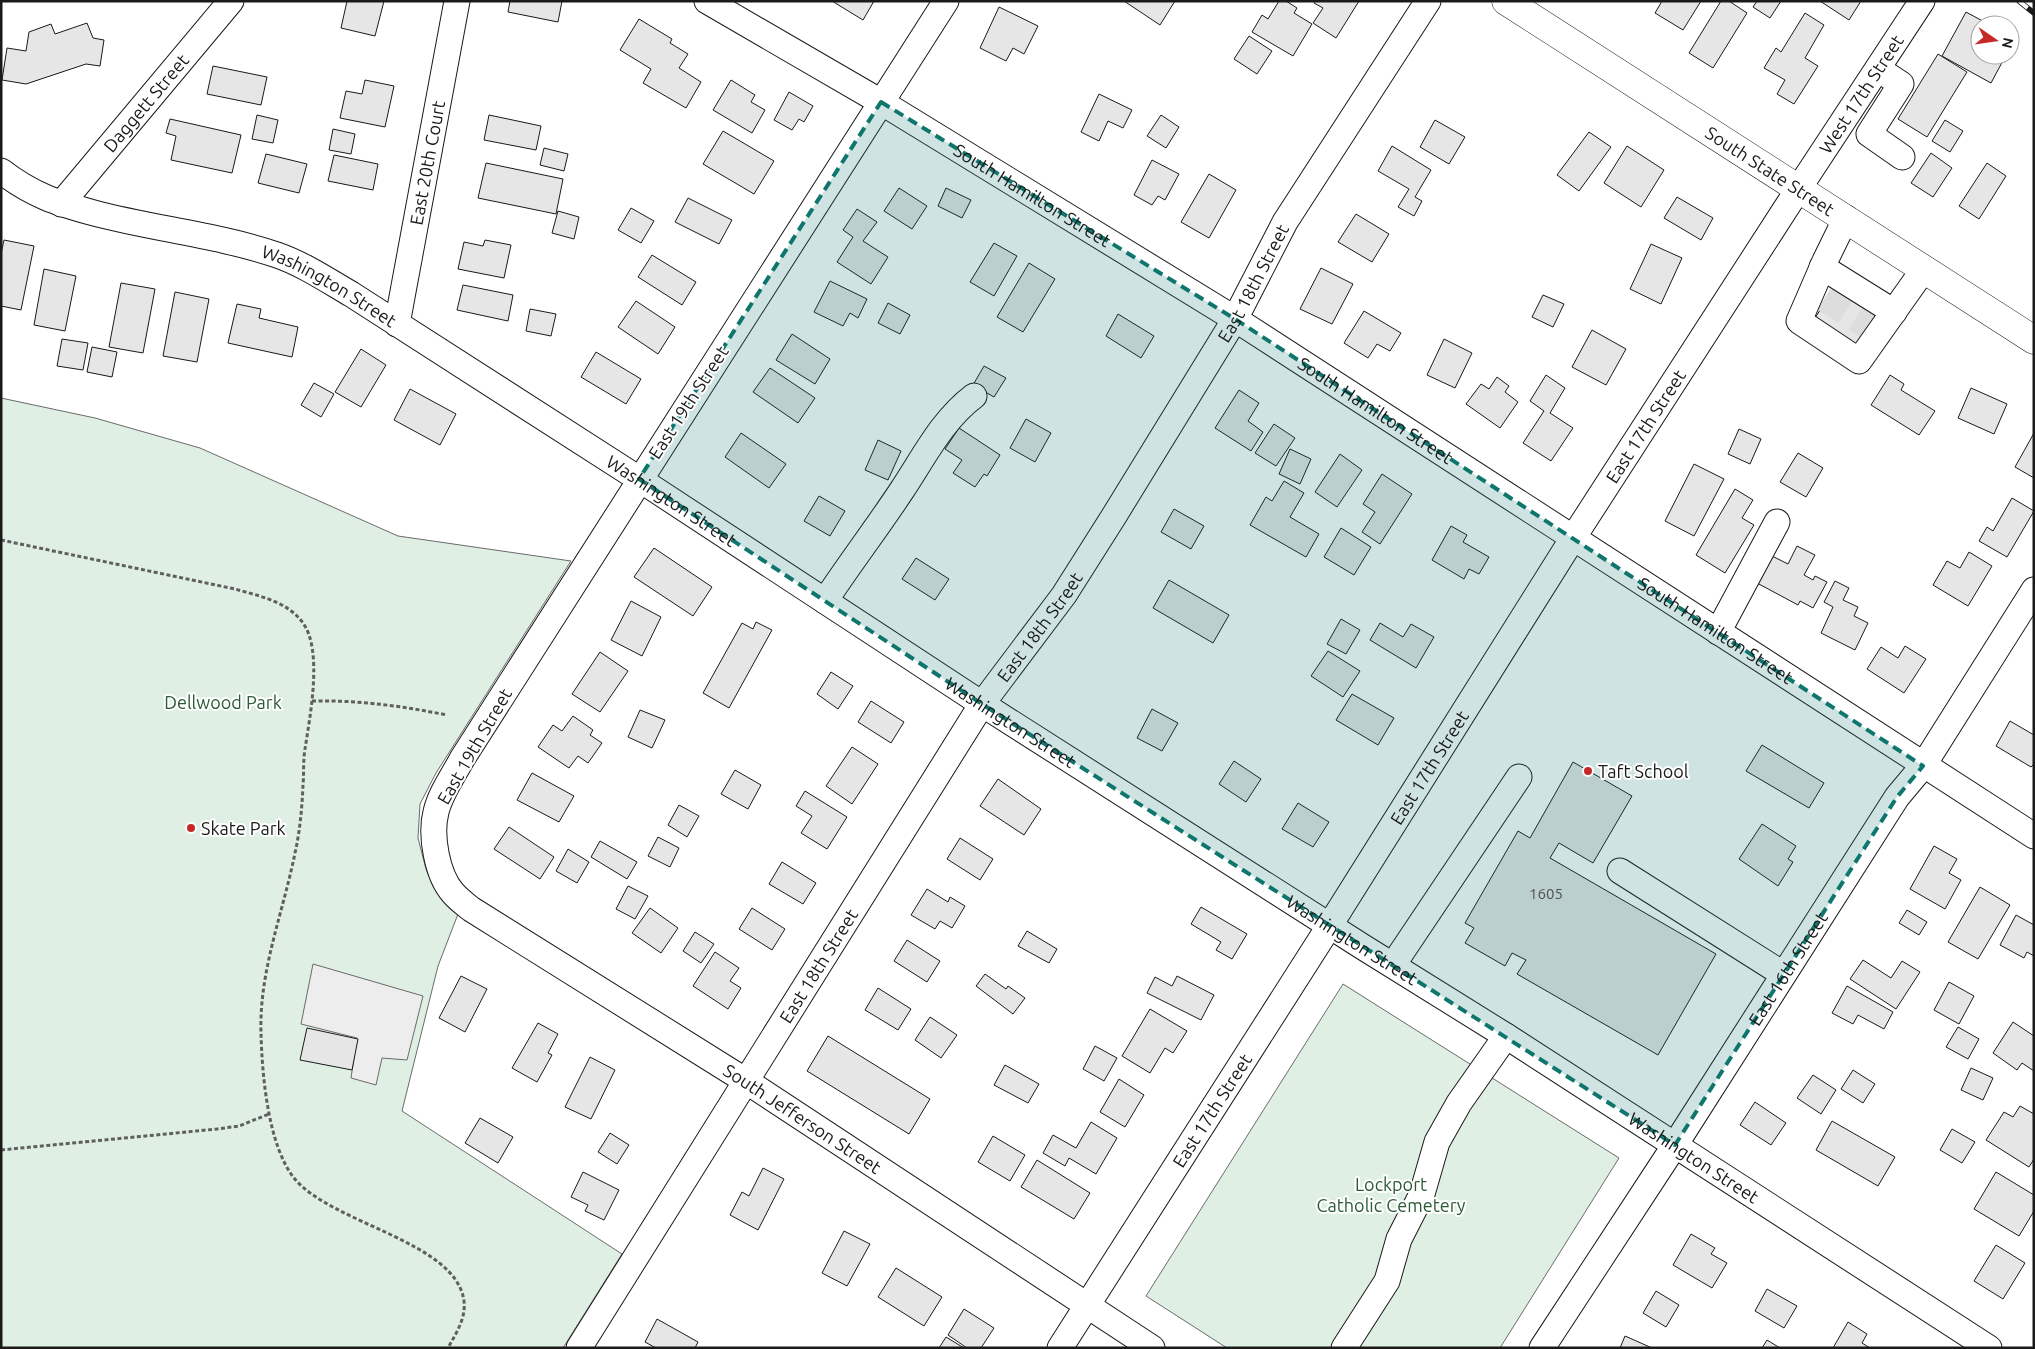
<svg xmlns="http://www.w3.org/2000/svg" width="2035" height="1349" font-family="Ubuntu,sans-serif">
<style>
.green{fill:#e0efe3;stroke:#6a6a6a}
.parking{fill:#ededed;stroke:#6a6a6a}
.building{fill:#e6e6e6;stroke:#1a1a1a}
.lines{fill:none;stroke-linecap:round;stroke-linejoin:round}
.minor-tunnel{stroke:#ddd;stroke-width:25;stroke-dasharray:25 12;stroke-linecap:butt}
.minor-casing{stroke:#1a1a1a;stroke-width:27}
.major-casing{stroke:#1a1a1a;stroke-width:29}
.path{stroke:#5f5f5f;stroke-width:3;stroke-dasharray:4 2.5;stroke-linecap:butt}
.minor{stroke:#fff;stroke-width:25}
.major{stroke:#fff;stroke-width:28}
.rail-casing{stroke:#1a1a1a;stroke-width:5.5}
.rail{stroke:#fff;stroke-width:4;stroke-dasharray:11;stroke-linecap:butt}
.marked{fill:#0f766e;fill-opacity:0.2;stroke:#0f766e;stroke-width:4;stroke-dasharray:10 6;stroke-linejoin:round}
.poi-dot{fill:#c62828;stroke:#fff;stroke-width:2}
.labels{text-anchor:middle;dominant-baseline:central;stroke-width:4;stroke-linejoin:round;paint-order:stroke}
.number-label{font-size:15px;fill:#4d4d4d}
.street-label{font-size:18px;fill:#1a1a1a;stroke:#fff}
.park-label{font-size:18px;fill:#2b5a34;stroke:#fff}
.poi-label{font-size:18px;fill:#1a1a1a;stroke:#fff;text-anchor:start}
</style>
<rect width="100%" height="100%" fill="#fff"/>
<!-- green -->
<path class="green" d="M1,398l94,20 105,30 198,88 173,25 -135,212 -16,31 -2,34 8,31 8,19 24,26 -20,52 -36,145 220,143 -59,94h-562z
M1343,984l276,174 -119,190h-273l-81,-52z"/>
<!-- parking -->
<path class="parking" d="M313,964l110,32 -16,64 -25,-2 -6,27 -25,-7 6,-40 -56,-14z"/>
<!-- building -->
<path class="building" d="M347,1h37l-9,35 -34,-8z
M510,1h52l-4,21 -50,-10z
M832,1h42l-11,19z
M1124,1h51l-15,24z
M1279,1h7l11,7 -3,5 18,11 -19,32 -41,-24 10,-17 6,4z
M1315,1h44l-23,37 -23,-15 10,-15 -9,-5z
M1662,1h39l-18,29 -28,-17z
M1721,1h8l18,12 -34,55 -24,-15z
M1757,1h24l-11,17 -17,-11z
M1820,1h41l-12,19z
M999,7l39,19 -14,28 -11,-6 -7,13 -26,-13z
M1966,12l24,13h-10v30h26l-15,28 -49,-27z
M1805,13l19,12 -19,33 13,8 -24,38 -17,-10 8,-14 -21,-12 12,-20 5,4z
M639,19l33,20 -2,4 18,11 -9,14 22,14 -15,26 -43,-25 8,-14 -31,-19z
M87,23l6,15 11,2 -4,26 -14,-2 -60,20 -24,-4 5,-32 19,3 3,-19 22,-8 4,10z
M1249,36l23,15 -15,23 -23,-15z
M1938,54l29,18 -40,65 -29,-18z
M213,66l54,11 -6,28 -54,-11z
M365,80l29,6 -9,41 -45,-9 6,-27 16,3z
M731,80l24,15 -4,7 14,8 -13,23 -39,-23z
M789,92l24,14 -9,16 -5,-3 -7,11 -18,-10z
M1099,94l33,16 -9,18 -15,-7 -9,20 -18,-9z
M257,115l21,5 -5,23 -21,-4z
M489,115l52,11 -5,24 -52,-10z
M1161,115l18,12 -13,21 -19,-12z
M170,119l71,16 -9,38 -61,-13 5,-24 -10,-3z
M1435,120l30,17 -16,27 -29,-17z
M1945,120l18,11 -13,21 -18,-11z
M333,129l22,5 -4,20 -22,-4z
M723,131l51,30 -20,33 -51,-30z
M1589,132l22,15 -32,44 -22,-16z
M1392,146l39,24 -16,27 7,4 -8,15 -16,-9 11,-18 -31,-18z
M1627,146l37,24 -23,37 -37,-24z
M544,148l24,6 -4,17 -24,-6z
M1931,153l21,15 -19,29 -22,-14z
M266,154l41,10 -8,29 -41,-10z
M334,155l44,9 -5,26 -45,-9z
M1152,160l27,14 -14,26 -7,-4 -6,9 -18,-10z
M486,163l77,16 -7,35 -78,-16z
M1987,163l19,13 -27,43 -20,-13z
M1209,174l27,16 -27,48 -28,-16z
M899,188l28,18 -15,23 -28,-18z
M946,188l25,12 -9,18 -24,-12z
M1677,197l36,21 -12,22 -37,-22z
M688,198l44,22 -13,24 -44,-22z
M631,208l23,13 -13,22 -23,-13z
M857,209l20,13 -14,19 25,16 -17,27 -34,-22 16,-25 -10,-7z
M558,211l21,6 -5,22 -22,-6z
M1356,214l33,20 -17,28 -34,-20z
M4,240l30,6 -13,64 -20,-4v-52z
M485,240l26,5 -7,33 -46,-9 6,-27 19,4z
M994,243l23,13 -23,40 -24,-14z
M1651,244l31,14 -21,46 -31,-15z
M652,255l44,27 -14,23 -44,-28z
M1029,263l26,16 -32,53 -26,-15z
M1321,268l32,16 -21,40 -32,-15z
M44,269l32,7 -11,55 -31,-6z
M830,281l37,18 -9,19 -8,-5 -7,13 -29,-14z
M1839,281l41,27 -25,40 -42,-27z
M121,283l34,6 -12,64 -34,-6z
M463,285l50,10 -5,26 -51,-11z
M175,292l34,7 -12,63 -34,-6z
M1543,295l21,9 -11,23 -21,-10z
M636,301l39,26 -17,27 -40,-27z
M888,303l22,12 -10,19 -22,-11z
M237,304l24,5 -2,9 39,9 -6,30 -64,-14z
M530,309l26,5 -5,22 -25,-5z
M1364,311l37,22 -11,18 -13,-7 -9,14 -24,-15z
M1118,314l36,22 -13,22 -35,-22z
M1592,330l34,19 -20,36 -34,-18z
M792,334l38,25 -15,25 -39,-24z
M62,339l26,4 -5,27 -26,-4z
M1444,339l28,14 -17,35 -28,-13z
M92,347l25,5 -5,25 -25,-5z
M361,349l25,16 -25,42 -26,-15z
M596,352l45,27 -15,25 -45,-27z
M984,366l22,12 -12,19 -21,-12z
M770,368l45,30 -17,25 -45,-31z
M1546,375l19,13 -15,25 23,15 -22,33 -28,-18 21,-32 -14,-10z
M1890,375l14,9 -3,6 34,21 -16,24 -48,-30z
M1497,377l12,9 -4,6 13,10 -18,26 -34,-24 15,-20 8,5z
M314,383l20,11 -13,23 -20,-12z
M1971,388l36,16 -13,30 -36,-16z
M410,389l46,25 -16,31 -46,-25z
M1239,390l20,13 -11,18 15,11 -12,19 -36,-23z
M1026,419l25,14 -16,29 -25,-14z
M1274,424l21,14 -19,28 -21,-13z
M959,428l41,27 -13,21 -3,-2 -9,13 -22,-14 9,-13 -17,-11z
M1739,429l22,10 -11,25 -22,-10z
M741,433l45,31 -17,24 -44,-31z
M2034,433v45l-19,-11z
M878,440l23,11 -13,29 -23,-10z
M1290,449l21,10 -11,25 -21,-10z
M1798,453l25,15 -17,29 -26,-15z
M1340,454l22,16 -25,37 -22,-15z
M1694,464l30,15 -30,57 -29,-15z
M1382,474l30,20 -32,50 -18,-12 13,-20 -12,-8z
M1284,481l20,12 -14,24 29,17 -13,23 -56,-32 16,-28 6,4z
M1735,489l18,11 -11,18 12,7 -29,48 -29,-18z
M819,496l26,15 -15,25 -26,-15z
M2012,498l22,13 -27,46 -28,-16 8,-14 6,4z
M1174,509l30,17 -13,23 -30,-17z
M1451,526l16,9 -4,7 26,15 -10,17 -10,-5 -5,10 -32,-19z
M1341,528l30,19 -17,28 -30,-18z
M1797,546l18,9 -11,20 9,5 2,-4 12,6 -14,26 -13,-7 -2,4 -41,-22 15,-27 16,8z
M654,548l58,39 -19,29 -59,-39z
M1969,552l23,14 -24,40 -35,-21 14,-24 13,7z
M916,558l33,21 -14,21 -33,-21z
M1169,580l60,35 -16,28 -60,-35z
M1835,581l14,7 -6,12 15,7 -4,9 14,7 -13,27 -34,-17 12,-26 -9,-5z
M631,601l30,16 -19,39 -31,-16z
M1341,619l19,11 -14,24 -19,-10z
M756,622l16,8 -43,78 -26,-15 39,-70 11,6z
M1380,623l23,14 8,-13 23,13 -18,31 -46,-28z
M1905,646l21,13 -22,34 -37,-24 14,-22 17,11z
M1328,651l32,20 -17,26 -32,-21z
M600,652l28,19 -28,41 -28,-18z
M831,672l22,14 -15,23 -21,-15z
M1352,694l42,24 -16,27 -42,-25z
M871,701l33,21 -13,21 -33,-21z
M1152,709l26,14 -16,28 -25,-13z
M640,710l25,10 -13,28 -24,-11z
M573,716l20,14 -3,5 12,8 -14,20 -10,-7 -9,12 -31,-21 15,-22 9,6z
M2010,721l24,14v29l-3,3 -35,-21z
M1762,745l62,38 -15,25 -63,-37z
M852,747l26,17 -26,40 -26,-18z
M1234,761l27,18 -15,23 -27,-18z
M1573,762l59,34 -39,67 -34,-20 -9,15 166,96 -58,101 -141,-81 9,-14 -14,-7 -7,13 -40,-23 9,-15 -9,-5 53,-92 12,7z
M735,770l26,15 -13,24 -27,-15z
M532,773l42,23 -15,26 -42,-22z
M998,779l43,30 -17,26 -44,-29z
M805,791l42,26 -20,32 -26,-16 11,-17 -16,-10z
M1298,803l31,19 -16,25 -31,-18z
M679,805l20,11 -12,21 -19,-12z
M1762,824l34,22 -8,13 5,3 -15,24 -39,-27z
M509,827l45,30 -14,22 -46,-30z
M658,837l21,11 -9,19 -22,-11z
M960,838l33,21 -13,21 -33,-21z
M600,841l37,21 -10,17 -36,-22z
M1934,846l23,13 -8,14 12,7 -16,29 -35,-20z
M568,849l21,13 -12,21 -21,-12z
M782,862l34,21 -13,21 -34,-20z
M628,886l20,10 -13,23 -19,-10z
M1980,887l30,18 -32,54 -30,-17z
M927,889l21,13 2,-5 15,9 -13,22 -12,-7 -5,8 -24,-14z
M1201,907l46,27 -15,25 -16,-9 5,-8 -30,-18z
M650,908l28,20 -17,25 -29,-20z
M752,908l33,21 -13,21 -33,-21z
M1907,910l20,12 -8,13 -20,-12z
M2016,915l18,10v31l-7,-4 -3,6 -24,-13z
M1027,931l30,18 -8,14 -31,-17z
M695,932l19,12 -13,19 -18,-12z
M907,940l33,21 -13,21 -33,-21z
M715,952l24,16 -9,13 11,7 -13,21 -35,-23z
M1863,960l28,18 11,-17 18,11 -24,37 -46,-30z
M985,974l21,15 2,-3 17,12 -12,16 -37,-28z
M461,976l26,13 -22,43 -26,-14z
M1177,976l37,19 -13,25 -54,-27 8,-16 17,9z
M1949,982l25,14 -15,28 -25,-14z
M1847,986l46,26 -9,17 -26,-14 -5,9 -21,-11z
M878,988l33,21 -13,21 -33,-20z
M1150,1009l37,22 -14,22 -8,-5 -15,25 -28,-17z
M930,1017l27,18 -16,23 -26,-18z
M2013,1022l21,14v35l-12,-8 -5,7 -24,-17z
M538,1023l20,11 -10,19 4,2 -15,27 -25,-14z
M1958,1027l21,12 -11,20 -22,-12z
M307,1028l51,11 -6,31 -52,-10z
M828,1036l102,63 -21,35 -102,-63z
M1095,1046l22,12 -13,23 -21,-12z
M590,1057l25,13 -24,49 -26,-12z
M1005,1065l34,19 -11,19 -34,-18z
M1971,1068l22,10 -10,22 -22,-10z
M1853,1070l22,14 -12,19 -22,-14z
M1813,1075l23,15 -15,24 -24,-16z
M1119,1079l25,16 -19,32 -25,-15z
M1755,1102l31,21 -15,22 -31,-20z
M2020,1106l14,8v45l-5,8 -43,-27 18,-28 9,5z
M480,1118l33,19 -15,26 -33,-20z
M1832,1121l63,36 -17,29 -62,-36z
M1091,1122l26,16 -21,36 -27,-16 -4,8 -22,-13 10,-18 23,13z
M1952,1129l23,13 -13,21 -22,-13z
M610,1133l19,12 -12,19 -19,-12z
M993,1136l32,19 -15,26 -32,-19z
M1037,1160l53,33 -16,26 -53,-32z
M763,1168l21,11 -26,51 -28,-15 12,-23 7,4z
M583,1172l36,18 -15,30 -19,-9 3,-6 -17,-8z
M1996,1172l38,23v16l-15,25 -45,-27z
M844,1231l26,13 -23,42 -25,-13z
M1691,1234l24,14 -4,6 16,9 -15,25 -39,-23z
M1996,1245l29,18 -22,36 -29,-18z
M896,1268l46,29 -18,29 -46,-29z
M1767,1289l30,17 -13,22 -29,-17z
M1656,1291l23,14 -13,22 -23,-14z
M964,1309l30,19 -13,20h-14l-19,-13z
M657,1319l41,23 -3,6h-39l-11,-6z
M1848,1322l19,12 -5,9 8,5h-37z
M1625,1336l27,12h-32z
M946,1337l18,11h-25z
M1767,1340l13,8h-18z"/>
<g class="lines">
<!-- minor-tunnel -->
<path class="minor-tunnel" d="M1824,299l44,28"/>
<!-- minor casing -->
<g class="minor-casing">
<g id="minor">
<path id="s1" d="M707,1l174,101 354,217 799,517"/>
<path id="s2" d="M946,1l-484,758c-9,17 -22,35 -26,53 -6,23 1,63 17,81 5,6 12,11 18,16l275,172 406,267"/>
<path d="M1878,69l23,15 -32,50 33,23"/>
<path id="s3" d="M1,171c31,24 56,32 93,42 60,16 124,22 183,42 26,9 50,25 74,39l288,185 343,225 381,243 143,89 483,312"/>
<path id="s4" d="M61,204l170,-203"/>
<path d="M1846,218l-21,43 -26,60 60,40 65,-92"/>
<path d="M1822,267l72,45"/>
<path id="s5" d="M397,324l60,-323"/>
<path d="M825,601c25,-38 52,-73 77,-111 22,-33 40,-70 72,-94"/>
<path d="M1718,632l59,-110"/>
<path d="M1620,871l163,103"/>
<path d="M1393,965l126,-188"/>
<path id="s6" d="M579,1348l403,-644 82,-109 50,-79 121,-197 50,-97 143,-221"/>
<path id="s7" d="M1060,1348l270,-423 243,-387 226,-350 123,-187"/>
<path d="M1344,1348l43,-67 12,-42 23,-45 15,-52 22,-39 47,-67"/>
<path id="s8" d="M1542,1348l133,-203 222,-348 26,-31 111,-176"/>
</g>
</g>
<!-- major casing -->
<g class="major-casing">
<g id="major">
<path id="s9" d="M1506,1l528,339"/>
</g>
</g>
<!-- path -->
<path class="path" d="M1,540l234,49c24,7 52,12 68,34 20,28 7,93 2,126 -2,12 -1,24 -2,36 -1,23 -3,46 -8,68 -12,60 -36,118 -34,180 1,42 7,112 33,145 37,46 162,63 170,123 2,18 -8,32 -16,47
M312,701c46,-1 90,5 135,14
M1,1150l216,-21 22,-3 30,-12"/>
<!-- minor -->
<use href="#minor" class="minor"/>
<!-- major -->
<use href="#major" class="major"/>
<!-- rail casing -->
<g class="rail-casing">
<path id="rail" d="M2019,1l15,12"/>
</g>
<!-- rail -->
<use href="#rail" class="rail"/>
</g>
<!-- marked area -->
<path class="marked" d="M881,102l354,217 688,447 -26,31 -222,348 -693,-441 -343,-225z"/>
<!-- markers -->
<g class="poi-dot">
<circle cx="1588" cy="771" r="5"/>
<circle cx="191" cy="828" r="5"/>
</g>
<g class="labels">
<!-- number labels -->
<g class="number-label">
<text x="1546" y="893">1605</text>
</g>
<!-- street labels -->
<g class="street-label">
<text stroke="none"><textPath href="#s7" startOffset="1488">West 17th Street</textPath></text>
<text stroke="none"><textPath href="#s4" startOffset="132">Daggett Street</textPath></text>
<text stroke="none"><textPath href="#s5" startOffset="164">East 20th Court</textPath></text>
<text stroke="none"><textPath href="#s9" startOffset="314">South State Street</textPath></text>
<text stroke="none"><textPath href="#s1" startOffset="379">South Hamilton Street</textPath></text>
<text stroke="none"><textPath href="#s6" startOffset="1261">East 18th Street</textPath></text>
<text stroke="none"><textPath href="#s3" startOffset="351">Washington Street</textPath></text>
<text transform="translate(688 402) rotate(-57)">East 19th Street</text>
<text stroke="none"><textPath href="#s1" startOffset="784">South Hamilton Street</textPath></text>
<text stroke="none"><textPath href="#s7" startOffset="1092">East 17th Street</textPath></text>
<text stroke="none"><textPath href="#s3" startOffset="756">Washington Street</textPath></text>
<text stroke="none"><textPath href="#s6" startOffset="856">East 18th Street</textPath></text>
<text stroke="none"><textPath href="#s1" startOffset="1189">South Hamilton Street</textPath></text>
<text stroke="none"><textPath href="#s3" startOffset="1161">Washington Street</textPath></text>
<text transform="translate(474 746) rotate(-60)">East 19th Street</text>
<text stroke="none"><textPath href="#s7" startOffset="688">East 17th Street</textPath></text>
<text stroke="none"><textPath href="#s3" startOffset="1566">Washington Street</textPath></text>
<text stroke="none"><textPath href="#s6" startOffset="451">East 18th Street</textPath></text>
<text stroke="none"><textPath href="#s8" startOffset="452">East 16th Street</textPath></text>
<text stroke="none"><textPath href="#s7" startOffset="282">East 17th Street</textPath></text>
<text stroke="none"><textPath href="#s2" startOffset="1460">South Jefferson Street</textPath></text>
<text stroke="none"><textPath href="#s3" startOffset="1971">Washington Street</textPath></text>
</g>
<!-- park labels -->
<g class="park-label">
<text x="223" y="702">Dellwood Park</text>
<text x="1391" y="1184">Lockport<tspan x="1391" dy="21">Catholic Cemetery</tspan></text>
</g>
<!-- poi labels -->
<g class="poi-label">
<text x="1598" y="771">Taft School</text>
<text x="201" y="828">Skate Park</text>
</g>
</g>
<!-- border -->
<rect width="2035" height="1349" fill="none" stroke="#1a1a1a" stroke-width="5"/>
<!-- north arrow -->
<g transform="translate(1995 40) rotate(103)"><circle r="24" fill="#ffffff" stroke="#a3a3a3"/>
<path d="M0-4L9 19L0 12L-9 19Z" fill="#c62828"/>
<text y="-8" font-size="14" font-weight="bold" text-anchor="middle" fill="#1a1a1a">N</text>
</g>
</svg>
